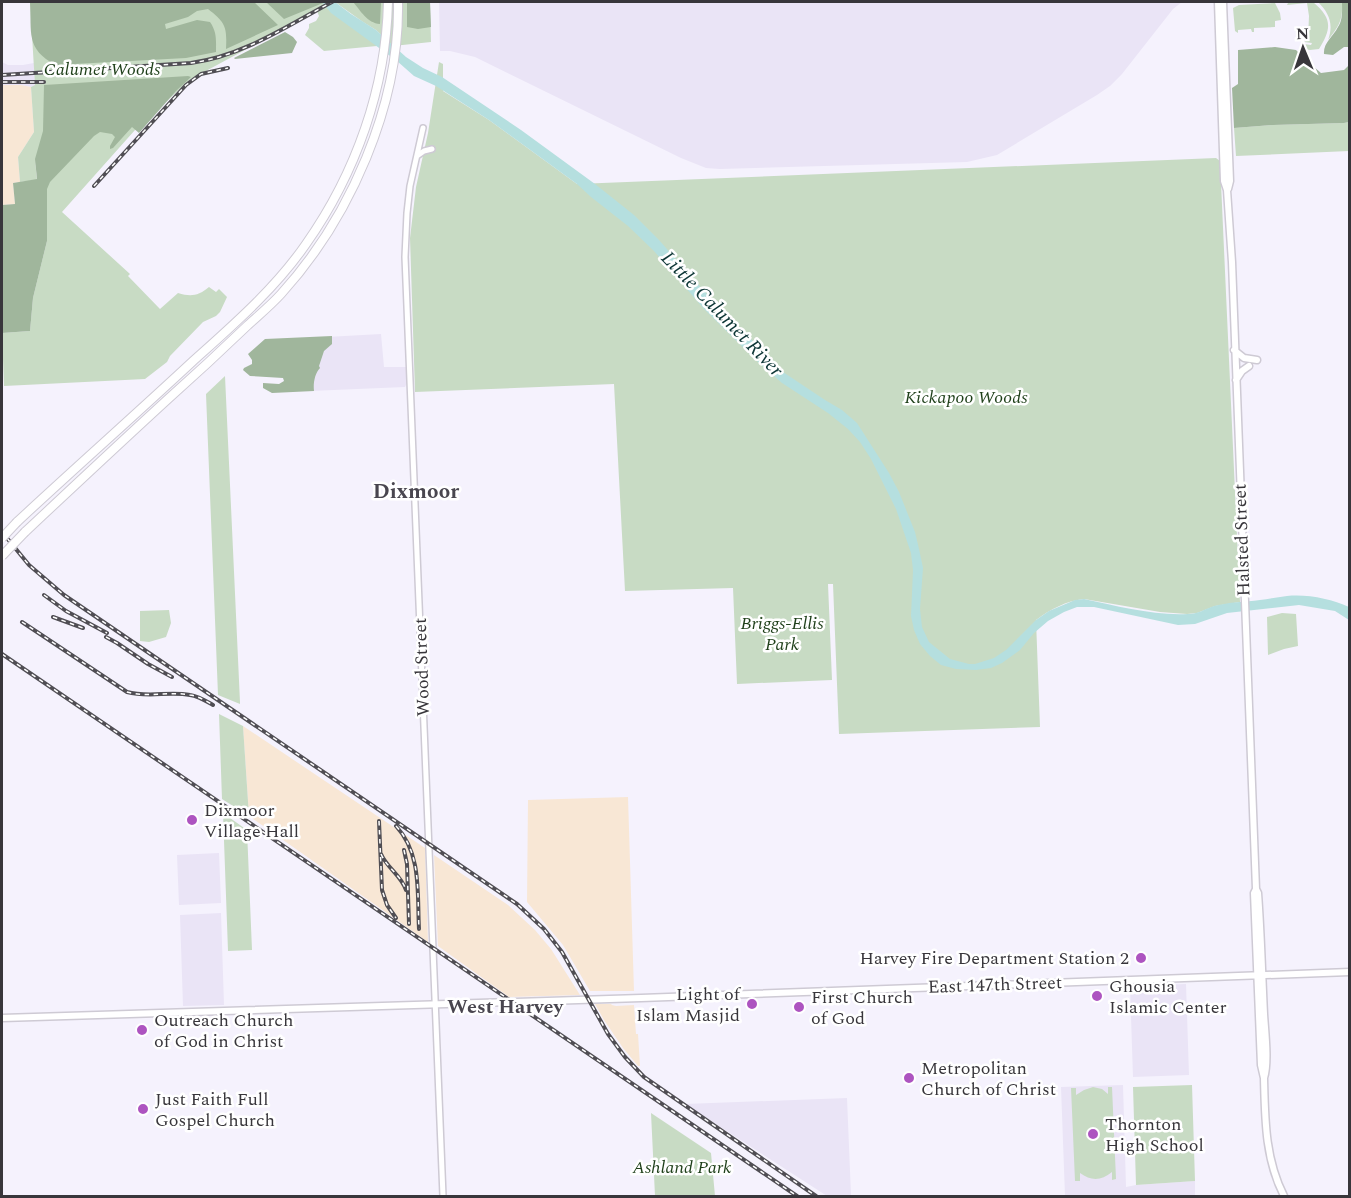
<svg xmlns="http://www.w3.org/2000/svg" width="1351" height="1198" font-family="Spectral,serif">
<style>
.built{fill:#eae4f6}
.industrial{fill:#f8e7d5}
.green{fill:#c8dbc4}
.forest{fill:#a0b69c}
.water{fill:#b5dfdf}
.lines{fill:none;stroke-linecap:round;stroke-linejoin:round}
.secondary-casing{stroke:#cecad4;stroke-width:8}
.primary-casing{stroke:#cecad4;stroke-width:9}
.motorway-casing{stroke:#cecad4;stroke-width:10}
.secondary{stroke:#fff;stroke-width:5}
.primary{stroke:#fff;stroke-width:6}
.motorway{stroke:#fff;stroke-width:8}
.rail-casing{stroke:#504e54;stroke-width:4}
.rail{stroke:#fff;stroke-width:1.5;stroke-dasharray:4.5;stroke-linecap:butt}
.motorway-bridge-casing{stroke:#cecad4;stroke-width:10;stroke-linecap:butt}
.motorway-bridge{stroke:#fff;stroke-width:8}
.poi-dot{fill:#ad54c0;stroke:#fff;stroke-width:2}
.labels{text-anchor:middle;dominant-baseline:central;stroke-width:5;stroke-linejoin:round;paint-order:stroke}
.park-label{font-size:18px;font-style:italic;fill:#1e3f19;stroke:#fff}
.street-label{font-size:18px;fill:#38363b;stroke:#fff}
.poi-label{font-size:18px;fill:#38363b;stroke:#fff;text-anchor:start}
.water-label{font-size:20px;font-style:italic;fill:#0d3636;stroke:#fff}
.neighbourhood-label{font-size:20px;font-weight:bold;fill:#49464f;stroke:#fff}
.quarter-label{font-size:21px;font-weight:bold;fill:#49464f;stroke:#fff}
</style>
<rect width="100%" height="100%" fill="#f5f2fd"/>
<!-- built -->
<path class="built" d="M439,2h743l-9,7 -51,65 -12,12 -13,9 -100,60 -30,7 -247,7 -14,-1 -25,-10 -206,-101 -25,-6h-10z
M2,62l6,3h15l11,-2 1,23 -4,1 -10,-2h-19z
M381,334l3,33h22l1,16 -2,4 -95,4 -2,-53z
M219,853l2,50 -42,2 -2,-50z
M221,913l3,92 -41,1 -3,-91z
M1186,984l3,91 -56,2 -3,-91z
M1123,1085l3,102 10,-2 59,-4v15h-130l-4,-109z
M847,1098l4,97 -7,1h-17l-142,-92z"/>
<!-- industrial -->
<path class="industrial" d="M2,85h19l10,2 3,45 -16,25 2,25 -7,1 2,21 -13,1z
M243,726l182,122 3,94 -179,-126z
M628,797l6,194h-44l-27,-46 -36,-43 1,-102z
M434,855l74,50 27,25 16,19 29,46 -71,2 -71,-51z
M595,1004h16l1,1 4,1 18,-1 2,29h2l2,32h-2l-15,-18 -19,-28z"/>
<!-- green -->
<path class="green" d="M30,2h400l1,40 -38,4 -17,-16 -13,-8 -28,-20 42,44 -53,5 -19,-16 4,-7v-4l7,-3 3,-5 -2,-5 -126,68 -56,51 -73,82 68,62 -2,2 32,33 18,-16c13,4 20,3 31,-6l7,5 3,-3 8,8 -7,15 -4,4 -13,6 -33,34 -3,6 -22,17 -141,7 -2,-53 28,-2 3,-33 14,-57 -12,-82 2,21 -17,2 -2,-25 16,-25 -3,-45 4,-2z
M1290,2h23c19,16 19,26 6,47l-9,1 -6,-1v-5l7,1 1,-2 -8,-1 4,-3 1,-23 -2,-13 -20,2 1,-2z
M1318,2h24c1,18 -3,24 -14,38 6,-16 1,-27 -10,-38z
M1275,3l5,10 1,7 -6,1v6l-21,1v4h-2l-1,-3 -13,1v3l-3,-2 -2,-23 6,-3z
M439,62l4,2v27l46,29 88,64 639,-26 4,3 20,441 -25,4 -18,7 -10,1 -27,-2 -76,-13c-18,2 -33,10 -48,21l4,107 -201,7 -6,-150h-5l4,96 -95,4 -4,-96 -108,3 -11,-207 -199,8 -5,-154 6,-51 12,-54z
M1349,122v29l-113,5 -2,-28 39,-3 71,-2z
M225,376l15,326v2l-22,-9 -12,-301z
M169,610l2,13 -5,14 -17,5 -9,-1v-30z
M1282,613l14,1 2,32 -14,3 -16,6 -1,-38z
M219,714l24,12 6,90 -27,-17z
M223,813l24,17 5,120 -24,1z
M1192,1085l3,96 -59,4 -3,-98z
M1093,1087l9,2 6,5v-7h4l4,92 -4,1v-8c-11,9 -21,9 -32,1v8h-5l-4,-93h5v7l8,-5z
M651,1113l60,40 4,43h-60z"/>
<!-- forest -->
<path class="forest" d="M30,2h224l24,23 -52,24c1,-22 0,-26 -18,-40l-11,2 -9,6 -23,7 1,5 31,-9 13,2c7,10 6,18 6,30l-30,6 -130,7c-31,-16 -24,-33 -26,-63z
M266,2h56l1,1 -39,16z
M353,2h28l-1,22c-13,-1 -19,-13 -27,-22z
M407,2h23l1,25 -13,2 -11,-2z
M1342,2h7v45h-5l-11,8 -9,-1c-1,-11 9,-17 14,-27 5,-7 4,-17 4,-25z
M285,32l8,5 4,5 -5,11 -57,6 -1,-1z
M1275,47l21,3 10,10 15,13 23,-3 5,-5v57l-5,1 -71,2 -39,3 -2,-40 6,-4v-34z
M188,76l3,1 -15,14 -37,42 -7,-6 -19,21 -3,1v-3l5,-9 -3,-3 -12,-2 -6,4 -44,46 -3,7v52l-14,57 -3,33 -28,2v-128l13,-1 -2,-21 24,-4 -2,-20 8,-28 1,-46z
M332,336v8l-8,7 -5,15 1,2c-5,5 -7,15 -6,23l-42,2 -9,-5v-5l16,1 5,-3 -1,-3 -33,-2 -7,-6 1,-2 8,-4v-4l-4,-6 17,-15z"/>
<!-- water -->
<path class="water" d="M322,2h13l16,12 25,16 30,27 17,11 19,9 79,53 74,54 39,31 25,25 44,50 80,82 42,28 17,10 15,13 32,50 10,19 16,40 4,17 4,19 -3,41 2,18 7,15 21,17 19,5h6l19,-6 12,-8 30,-30 13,-9 26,-11 9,-1c33,7 71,17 104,15 10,0 17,-5 26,-8 15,-4 31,-4 46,-6 9,-1 18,-3 27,-4 21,-2 44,3 62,11v13l-14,-9 -36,-6 -72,8 -32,11 -17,1 -84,-18h-17l-13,5 -16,9 -14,12 -14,17 -18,13 -11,5 -15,2 -20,-1 -15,-4 -11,-9 -10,-12 -6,-14 -3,-14 2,-46 -2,-17 -15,-44 -25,-50 -11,-17 -12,-13 -20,-16 -46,-30 -23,-20 -55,-54 -50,-58 -26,-25 -37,-29 -14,-13 -88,-64 -53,-34 -22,-10 -17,-15 -66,-48z"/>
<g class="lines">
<!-- secondary casing -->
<g class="secondary-casing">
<path id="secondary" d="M423,128l-13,58 -3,27 -2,44 38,939
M417,156l7,-5 8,-2"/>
</g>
<!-- primary casing -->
<g class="primary-casing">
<path id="primary" d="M1218,2l6,179 3,9 5,72 24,627 2,4c3,40 4,80 6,121 1,17 5,48 0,64 1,41 1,81 20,118
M1223,2l7,179 -2,8
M1234,350l10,8 13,2
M1236,380l6,-9 7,-5
M1256,889l-2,4 7,172 3,13
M2,1018l639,-20 709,-26"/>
</g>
<!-- motorway casing -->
<g class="motorway-casing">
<path id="motorway" d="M17,522c58,-54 117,-106 175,-160 40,-36 83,-73 114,-118 50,-71 80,-156 82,-242
M25,532c48,-45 95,-89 143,-133 27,-24 54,-49 80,-74 11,-10 23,-20 33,-31 69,-76 119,-189 117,-292"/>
</g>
<!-- secondary -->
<use href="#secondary" class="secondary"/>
<!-- primary -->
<use href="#primary" class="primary"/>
<!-- motorway -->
<use href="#motorway" class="motorway"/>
<!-- rail casing -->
<g class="rail-casing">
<path id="rail" d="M2,75l189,-12c52,-7 96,-37 141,-61
M3,82h41
M94,186l92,-101 15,-11 27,-6
M2,532l27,33 35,30 453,309 27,25 18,23 46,82 17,23 19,20 172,119
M44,595l22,16 41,22
M53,617l30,11
M22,622l105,70c21,6 42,-1 63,3 8,1 16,6 23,10
M106,637l11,6 31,21 24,13
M2,654l795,542
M379,821l3,69 5,15 9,13
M396,826c26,28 21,67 23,103
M404,850l3,14 2,60
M381,854c6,14 20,21 25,36"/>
</g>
<!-- rail -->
<use href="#rail" class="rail"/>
<!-- motorway-bridge casing -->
<g class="motorway-bridge-casing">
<path id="motorway-bridge" d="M2,538l15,-16
M2,556l23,-24"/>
</g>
<!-- motorway-bridge -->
<use href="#motorway-bridge" class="motorway-bridge"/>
</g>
<!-- markers -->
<g class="poi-dot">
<circle cx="192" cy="820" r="6"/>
<circle cx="1141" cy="958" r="6"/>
<circle cx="1097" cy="996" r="6"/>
<circle cx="752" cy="1004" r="6"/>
<circle cx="799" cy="1007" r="6"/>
<circle cx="142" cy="1030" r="6"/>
<circle cx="909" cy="1078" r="6"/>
<circle cx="143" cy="1109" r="6"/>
<circle cx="1093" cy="1134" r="6"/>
</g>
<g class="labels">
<!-- park labels -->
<g class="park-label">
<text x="102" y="69">Calumet Woods</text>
<text x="966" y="397">Kickapoo Woods</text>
<text x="782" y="623">Briggs-Ellis<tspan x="782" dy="21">Park</tspan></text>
<text x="682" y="1167">Ashland Park</text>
</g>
<!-- street labels -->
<g class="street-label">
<text transform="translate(1242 540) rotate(-92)">Halsted Street</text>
<text transform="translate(422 667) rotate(-92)">Wood Street</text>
<text transform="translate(995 985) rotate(-2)">East 147th Street</text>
</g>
<!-- poi labels -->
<g class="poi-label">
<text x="204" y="810">Dixmoor<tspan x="204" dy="21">Village Hall</tspan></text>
<text x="1129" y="958" text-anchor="end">Harvey Fire Department Station 2</text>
<text x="1109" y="986">Ghousia<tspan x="1109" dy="21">Islamic Center</tspan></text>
<text x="740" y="994" text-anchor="end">Light of<tspan x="740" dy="21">Islam Masjid</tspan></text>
<text x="811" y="997">First Church<tspan x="811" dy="21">of God</tspan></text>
<text x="154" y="1020">Outreach Church<tspan x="154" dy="21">of God in Christ</tspan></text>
<text x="921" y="1068">Metropolitan<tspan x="921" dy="21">Church of Christ</tspan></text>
<text x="155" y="1099">Just Faith Full<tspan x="155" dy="21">Gospel Church</tspan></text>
<text x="1105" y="1124">Thornton<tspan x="1105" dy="21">High School</tspan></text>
</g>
<!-- water labels -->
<g class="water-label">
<text transform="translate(722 314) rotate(46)">Little Calumet River</text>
</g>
<!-- neighbourhood labels -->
<g class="neighbourhood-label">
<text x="505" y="1007">West Harvey</text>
</g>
<!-- quarter labels -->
<g class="quarter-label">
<text x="416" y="492">Dixmoor</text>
</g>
</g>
<!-- border -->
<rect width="1351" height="1198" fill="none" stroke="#38363b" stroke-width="6"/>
<!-- north arrow -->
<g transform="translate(1303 48) rotate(358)" stroke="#ffffff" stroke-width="4.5" paint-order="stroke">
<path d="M0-4.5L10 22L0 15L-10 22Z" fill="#38363b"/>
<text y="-9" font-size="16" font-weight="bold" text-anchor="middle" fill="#38363b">N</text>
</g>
</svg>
